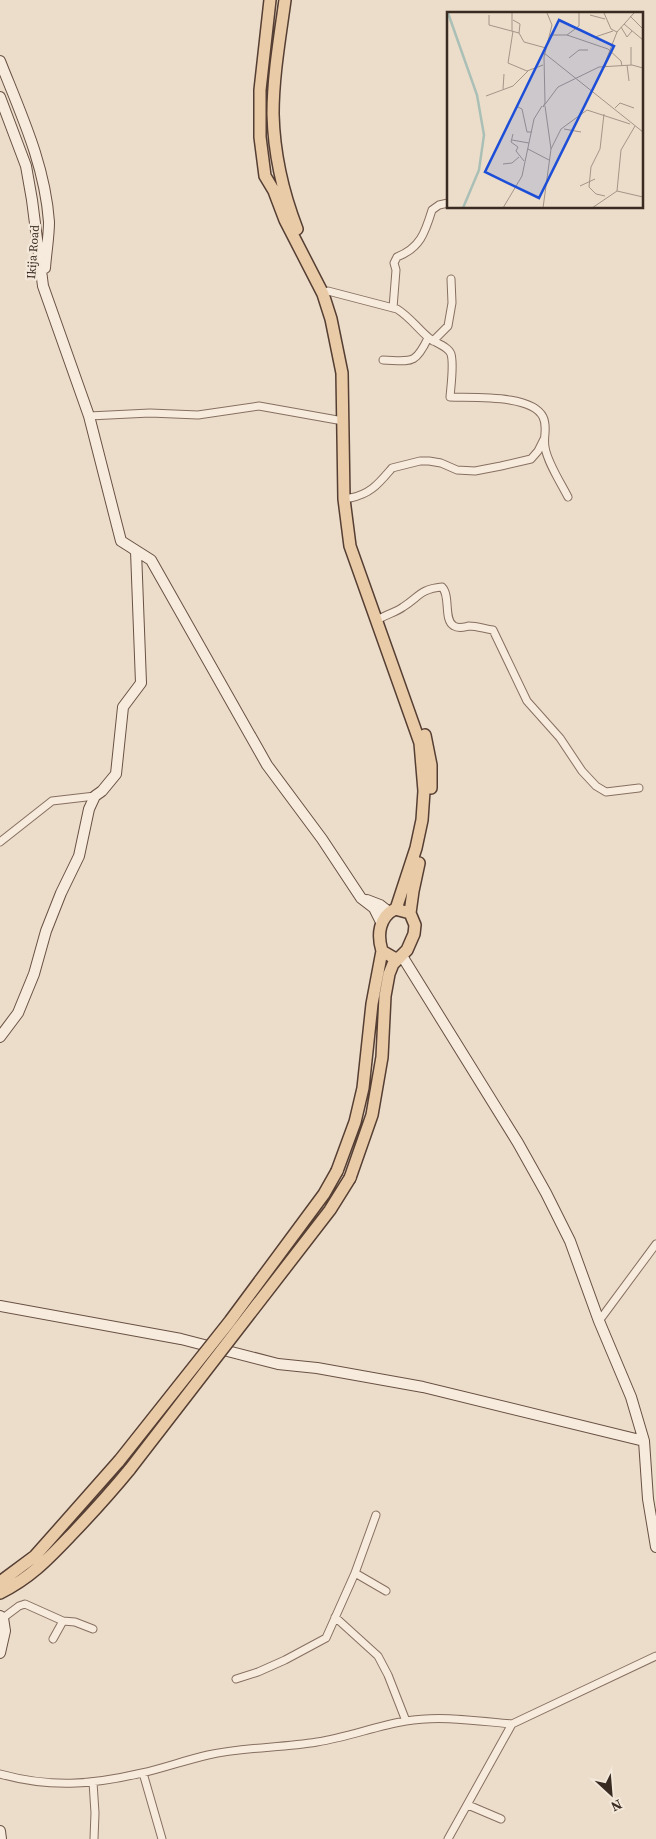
<svg xmlns="http://www.w3.org/2000/svg" width="656" height="1839" font-family="'Source Serif 4',serif">
<style>
.lines{fill:none;stroke-linecap:round;stroke-linejoin:round}
.street-casing{stroke:#876f60;stroke-width:9}
.secondary-casing{stroke:#695143;stroke-width:12}
.primary-casing{stroke:#553e33;stroke-width:14}
.street{stroke:#f7ebdd;stroke-width:7}
.secondary{stroke:#f7ebdd;stroke-width:10}
.primary{stroke:#eacba7;stroke-width:11}
.primary-bridge-casing{stroke:#553e33;stroke-width:14;stroke-linecap:butt}
.primary-bridge{stroke:#eacba7;stroke-width:11}
.labels{text-anchor:middle;dominant-baseline:central;stroke-width:4.5;stroke-linejoin:round;paint-order:stroke}
.street-label{font-size:12px;fill:#392a22;stroke:#f3e8d9}
.inset-river{fill:none;stroke:#aac0b7;stroke-width:2.5}
.inset-road{fill:none;stroke:#a49587;stroke-width:1}
.view{fill:#1d4ed8;fill-opacity:0.15;stroke:#1d4ed8;stroke-width:2.5}
.inset-edge{fill:none;stroke:#392a22;stroke-width:2.5}
</style>
<rect width="100%" height="100%" fill="#ebddca"/>
<g class="lines">
<!-- street casing -->
<g class="street-casing">
<path id="street" d="M328,291l69,18c13,8 21,20 32,29 6,5 19,8 22,16 3,10 0,31 -1,43 22,1 82,-3 93,20 5,10 0,19 2,30 2,15 16,36 23,50
M393,308l3,-38 -2,-7 3,-6c23,-9 28,-24 35,-47l7,-5 9,-2
M433,341l15,-15 4,-23 -1,-24
M383,360c29,1 32,5 45,-22
M89,416l61,-3 48,2 61,-9 84,15
M350,498c21,-4 29,-15 42,-30l28,-7h9l12,2 16,7 18,1 26,-5 30,-7 7,-8 6,-12
M381,618c7,-4 15,-6 22,-11 16,-10 17,-18 39,-20 9,9 1,33 12,39 5,3 10,1 15,0 8,0 16,3 24,4l34,71 33,37 22,33 14,15 10,6 33,-4
M0,842l52,-41 43,-5
M599,1321l57,-77
M355,1573l31,18
M335,1617l43,39 10,19 18,46
M3,1618l16,-12 6,-2 38,17 12,1 18,7
M53,1639l10,-18
M236,1679l22,-7 27,-12 41,-22 29,-65 21,-58
M143,1773l19,66
M0,1774c51,14 91,11 142,-1 22,-5 44,-13 66,-18 36,-8 73,-7 109,-13 31,-5 59,-16 89,-21 34,-6 72,0 106,3
M93,1782l2,31 -1,26
M468,1805l33,14
M448,1839l64,-115 144,-68"/>
</g>
<!-- secondary casing -->
<g class="secondary-casing">
<path id="secondary" d="M0,61c21,53 45,104 49,161 0,15 -3,31 -4,46
M0,97l26,69 6,34 11,86 46,130 32,125 30,19 116,205 55,74 39,59 13,10 7,14
M367,900l13,5 9,7
M402,956l116,187 28,50 24,48 29,80 32,76 13,44 4,58 8,48
M0,1037l18,-24 16,-39 12,-43 15,-38 18,-37 10,-47 6,-13 7,-5 14,-17 7,-67 18,-24 -5,-132 -4,-3
M0,1306l181,33 97,25 39,4 106,19 221,54
M0,1616l3,2 2,13 -5,22
M0,1831l1,8"/>
</g>
<!-- primary casing -->
<g class="primary-casing">
<path id="primary" d="M270,0l-10,90v47l5,39 9,15 11,29 38,74 8,25 11,54 2,126 6,47 70,197 4,48 -2,29 -6,28 -20,61
M285,0c-5,37 -12,76 -12,114 1,39 10,79 24,115
M425,735l6,30v23
M410,913l3,-22 6,-28
M337,1171l18,-49 8,-34 9,-84 10,-53
M350,1178l22,-63 10,-58 3,-61 4,-22 4,-10 14,-14 7,-16 1,-9 -5,-12 -15,-4c-16,8 -18,26 -13,42l12,7h4
M0,1582l35,-26 84,-95
M0,1593c32,-16 49,-35 74,-61 19,-20 38,-41 56,-63"/>
</g>
<!-- street -->
<use href="#street" class="street"/>
<!-- secondary -->
<use href="#secondary" class="secondary"/>
<!-- primary -->
<use href="#primary" class="primary"/>
<!-- primary-bridge casing -->
<g class="primary-bridge-casing">
<path id="primary-bridge" d="M119,1461l111,-140 94,-127 13,-23
M130,1469l200,-259 20,-32"/>
</g>
<!-- primary-bridge -->
<use href="#primary-bridge" class="primary-bridge"/>
</g>
<g class="labels">
<!-- street labels -->
<g class="street-label">
<text transform="translate(33 252) rotate(-86)">Ikija Road</text>
</g>
</g>
<!-- overview -->
<g transform="translate(447 12)">
<rect width="196" height="196" fill="#ebddca"/>
<path class="inset-river" d="M1,1l29,82 7,40 -5,35 -16,38"/>
<path class="inset-road" d="M65,1v18M157,1l7,16 6,3M42,3v10l30,8M143,3l15,4M183,4l13,13M66,8l7,4 -1,9 5,9 22,6M177,12l19,16M174,15l6,10 5,-6M66,19l-5,32 19,8 16,-6M103,23h17l12,-9v-13M120,23l41,14 13,12 1,5M148,25l18,-6M97,41l99,79M122,46l10,-8h9M180,53l2,16M184,53v-18M159,55l-1,-4 12,-31 17,-19M56,77l1,-15M39,84l27,-10 15,-15M98,91l-1,-46 8,-32 -5,-12M98,91l-2,4 15,-20 41,-20 33,-2 11,3M71,95l4,2 5,23h5M168,96l5,-5 14,5M157,102l-4,35 -9,18 -2,20 7,7 9,2M117,117l17,3M66,122l-2,8 7,5 -2,4 8,10M65,128l17,3M81,137l21,11M104,137l10,-20 26,-19 43,14M56,152l9,-1 7,-6M133,174l15,-7M170,179l4,-41 14,-24M170,179l26,6M56,196l19,-32 12,-57 8,-13M96,196l8,-59 -6,-43M145,196l25,-17"/>
<path class="view" d="M112,8l55,26 -75,152 -54,-26z"/>
<rect width="196" height="196" class="inset-edge"/>
</g>
<!-- north arrow -->
<g transform="translate(611 1794) rotate(154)" stroke="#f3e8d9" stroke-width="4" paint-order="stroke">
<path d="M0-4L9 19L0 12L-9 19Z" fill="#392a22"/>
<text y="-8" font-size="14" font-weight="bold" text-anchor="middle" fill="#392a22">N</text>
</g>
</svg>
